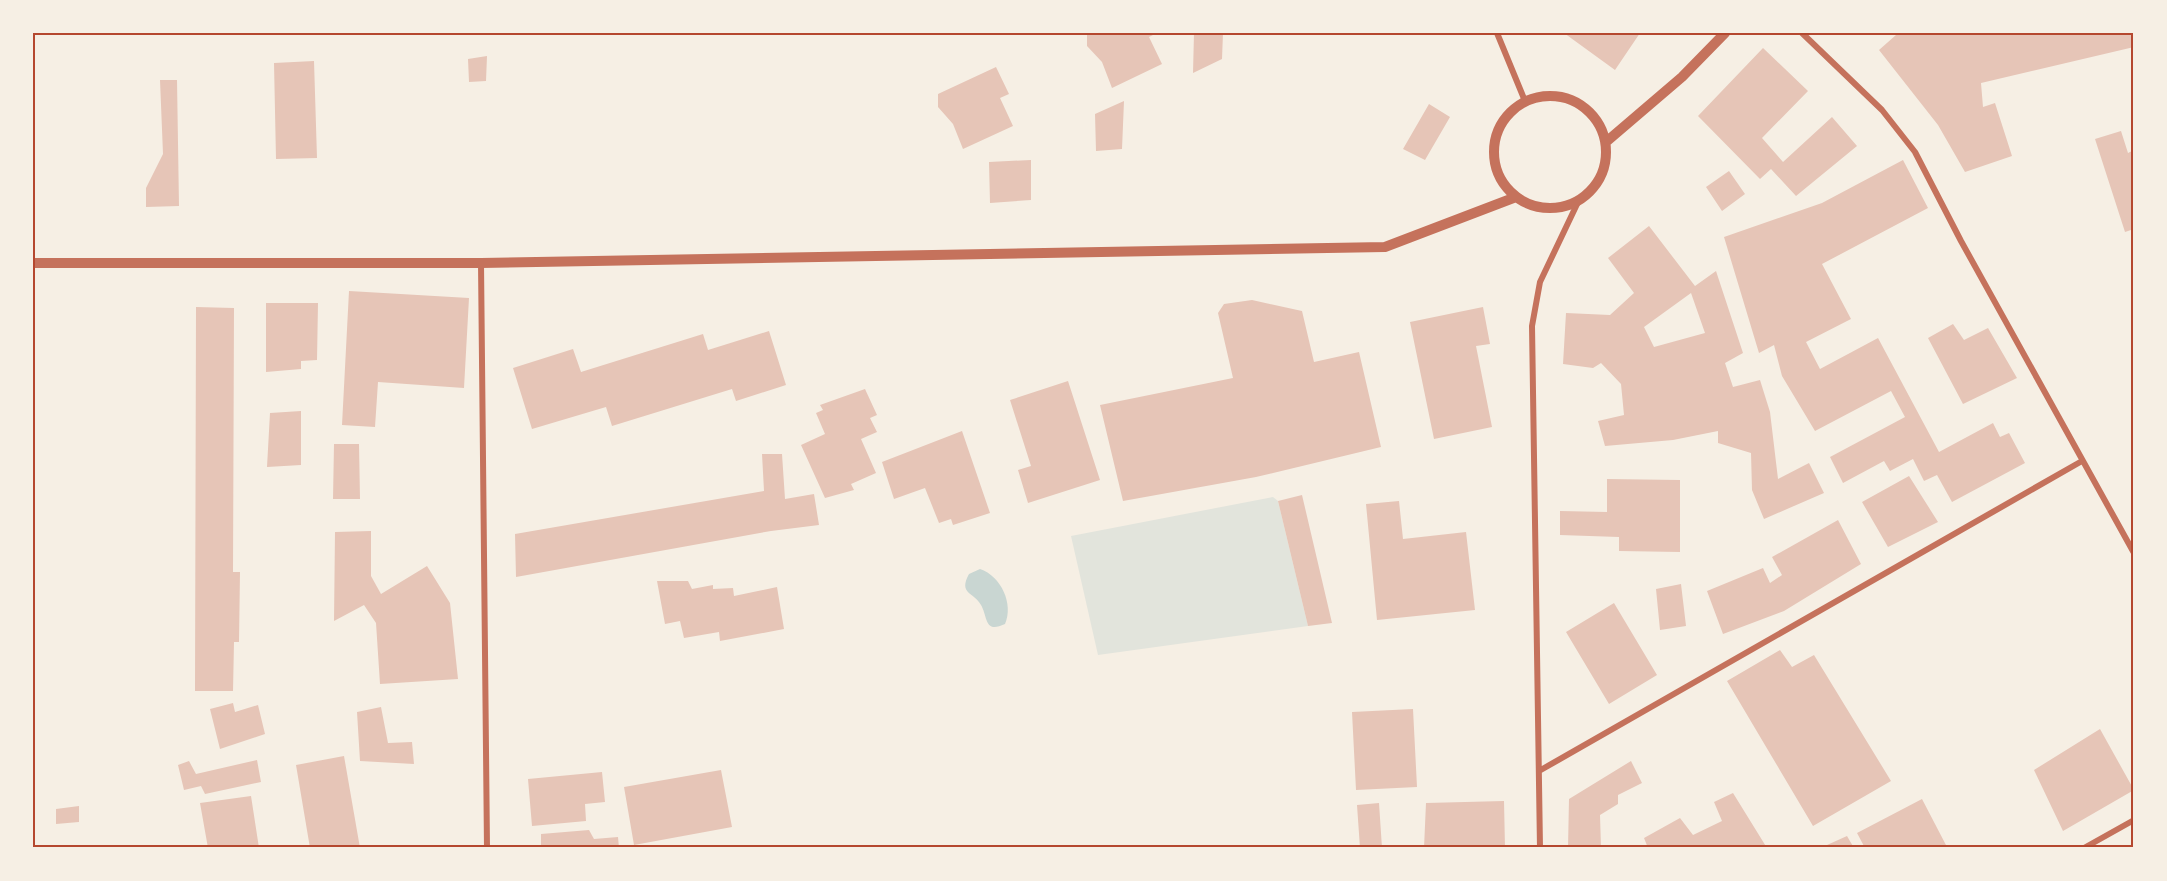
<svg xmlns="http://www.w3.org/2000/svg" width="2167" height="881" font-family="Roboto,sans-serif">
<style>
.green{fill:#e2e4dc}
.water{fill:#c9d6d2}
.building{fill:#e6c5b7;fill-rule:evenodd}
.lines{fill:none;stroke-linecap:round;stroke-linejoin:round}
.minor{stroke:#c5725c;stroke-width:6}
.tertiary{stroke:#c5725c;stroke-width:10}
.neatline{fill:none;stroke:#b5482f;stroke-width:2}
</style>
<rect width="100%" height="100%" fill="#f6efe4"/>
<!-- green -->
<path class="green" d="M1273,497l5,4 30,125 -210,29 -27,-119z"/>
<!-- water -->
<path class="water" d="M980,569c21,7 34,35 25,55 -21,10 -17,-7 -24,-19 -7,-13 -23,-11 -12,-31z"/>
<!-- building -->
<path class="building" d="M1087,33h70l-8,4 13,27 -50,24 -10,-26 -15,-16z
M1194,33h29l-1,26 -29,14z
M1564,33h76l-25,37z
M1907,33h227v14l-153,36 2,24 12,-4 17,53 -47,16 -27,-47 -59,-75 17,-15z
M1763,48l45,43 -46,47 21,24 49,-45 25,29 -61,50 -25,-27 -11,10 -62,-63z
M487,56l-1,25 -17,1 -1,-23z
M314,61l3,97 -41,1 -2,-96z
M996,67l13,27 -9,4 13,28 -50,23 -10,-25 -15,-17v-13z
M160,80h17l2,126 -33,1v-19l17,-34z
M1124,101l-2,48 -26,2 -1,-37z
M1429,104l21,13 -25,43 -22,-11z
M2121,131l7,22 6,-3v79l-9,3 -30,-93z
M1031,160v40l-41,3 -1,-41z
M1903,160l25,48 -106,56 29,55 -45,23 14,27 58,-31 61,114 54,-29 7,14 9,-4 16,30 -73,39 -15,-27 -13,6 -11,-22 -23,12 -6,-10 -41,22 -13,-26 75,-40 -14,-26 -76,40 -33,-55 -8,-31 -15,8 -35,-116 98,-34z
M1729,171l16,23 -23,17 -16,-24z
M1649,226l46,60 21,-15 27,82 -18,10 8,24 27,-7 10,32 8,67 31,-16 15,30 -60,26 -12,-29 -1,-37 -33,-10v-12l-45,9 -68,6 -7,-25 26,-6 -3,-31 -20,-21 -8,5 -30,-4 3,-51 44,2 24,-22 -26,-35zM1691,293l14,40 -51,14 -10,-20z
M349,291l120,7 -5,90 -86,-6 -3,45 -33,-2z
M1252,300l50,11 12,51 45,-10 22,95 -125,30 -133,24 -23,-96 133,-27 -15,-65 6,-9z
M266,303h52l-1,57 -16,1v8l-35,3z
M196,307l38,1 -1,264h7l-1,70h-5l-1,49h-38z
M1483,307l7,37 -14,2 16,81 -58,12 -24,-117z
M1953,324l11,16 24,-12 29,50 -54,26 -35,-66z
M769,331l17,54 -50,16 -4,-12 -120,37 -6,-19 -74,22 -19,-61 60,-19 8,23 122,-38 5,16z
M1068,381l32,99 -72,23 -10,-33 13,-4 -21,-66z
M865,389l12,26 -7,3 7,14 -16,7 15,34 -25,11 3,6 -29,8 -24,-53 24,-11 -9,-21 7,-3 -3,-5z
M301,411v54l-34,2 3,-54z
M962,431l28,82 -37,12 -2,-6 -12,4 -14,-35 -31,11 -12,-37z
M334,444h25l1,55h-27z
M762,454h20l3,45 29,-5 5,31 -48,6 -255,46 -1,-43 249,-43z
M1909,476l29,46 -50,25 -26,-45z
M1607,479l73,1v72l-61,-1v-14l-59,-2v-24l47,1z
M1302,495l30,128 -24,3 -30,-125z
M1399,501l4,38 63,-7 9,78 -98,10 -11,-116z
M1838,520l23,44 -77,47 -61,23 -16,-43 56,-23 7,15 12,-8 -10,-18z
M371,531v45l10,18 46,-28 23,37 8,76 -78,5 -4,-61 -12,-18 -30,16 1,-89z
M657,581h31l4,8 21,-4v4l20,-1 1,8 43,-9 7,42 -64,12 -1,-9 -35,6 -4,-17 -15,3z
M1681,584l5,42 -26,4 -4,-41z
M1614,603l43,72 -48,29 -43,-72z
M1780,650l12,17 22,-12 77,126 -78,45 -86,-145z
M233,703l2,9 23,-7 7,29 -45,15 -10,-40z
M381,707l7,36 24,-1 2,22 -54,-3 -3,-49z
M1413,709l4,78 -61,3 -4,-78z
M2100,729l34,61 -71,41 -29,-61z
M344,756l16,92h-50l-14,-83z
M257,760l4,22 -56,12 -4,-8 -17,4 -6,-25 11,-4 7,13z
M1631,761l11,22 -24,12v9l-18,11 1,33h-33l1,-49z
M721,770l11,57 -98,18 -10,-58z
M602,772l3,30 -20,2 1,17 -54,5 -4,-47z
M1733,793l34,55h-119l-4,-10 36,-20 13,17 29,-14 -8,-19z
M251,796l8,52h-51l-8,-45z
M1922,799l25,48 -82,1 -8,-15z
M1504,801l1,47h-81l2,-45z
M1379,803l3,45h-22l-3,-43z
M79,806v16l-23,2v-15z
M589,830l5,9 24,-2 1,11h-78v-14z
M1847,836l7,12h-26l-1,-3z"/>
<g class="lines">
<!-- minor -->
<path class="minor" d="M1497,33l28,68
M1802,33l80,77 33,42 46,89 173,312
M481,263l6,585
M1539,771l543,-310
M1540,848l-8,-522 8,-44 39,-82
M2084,848l50,-28"/>
<!-- tertiary -->
<path class="tertiary" d="M1494 152a56 56 0 1 1 112 0a56 56 0 1 1-112 0Z
M1606,142l76,-65 43,-44
M33,263h448l904,-16 131,-50"/>
</g>
<!-- border -->
<rect width="2167" height="881" fill="none" stroke="#f6efe4" stroke-width="69"/>
<rect x="34" y="34" width="2098" height="812" class="neatline"/>
</svg>
